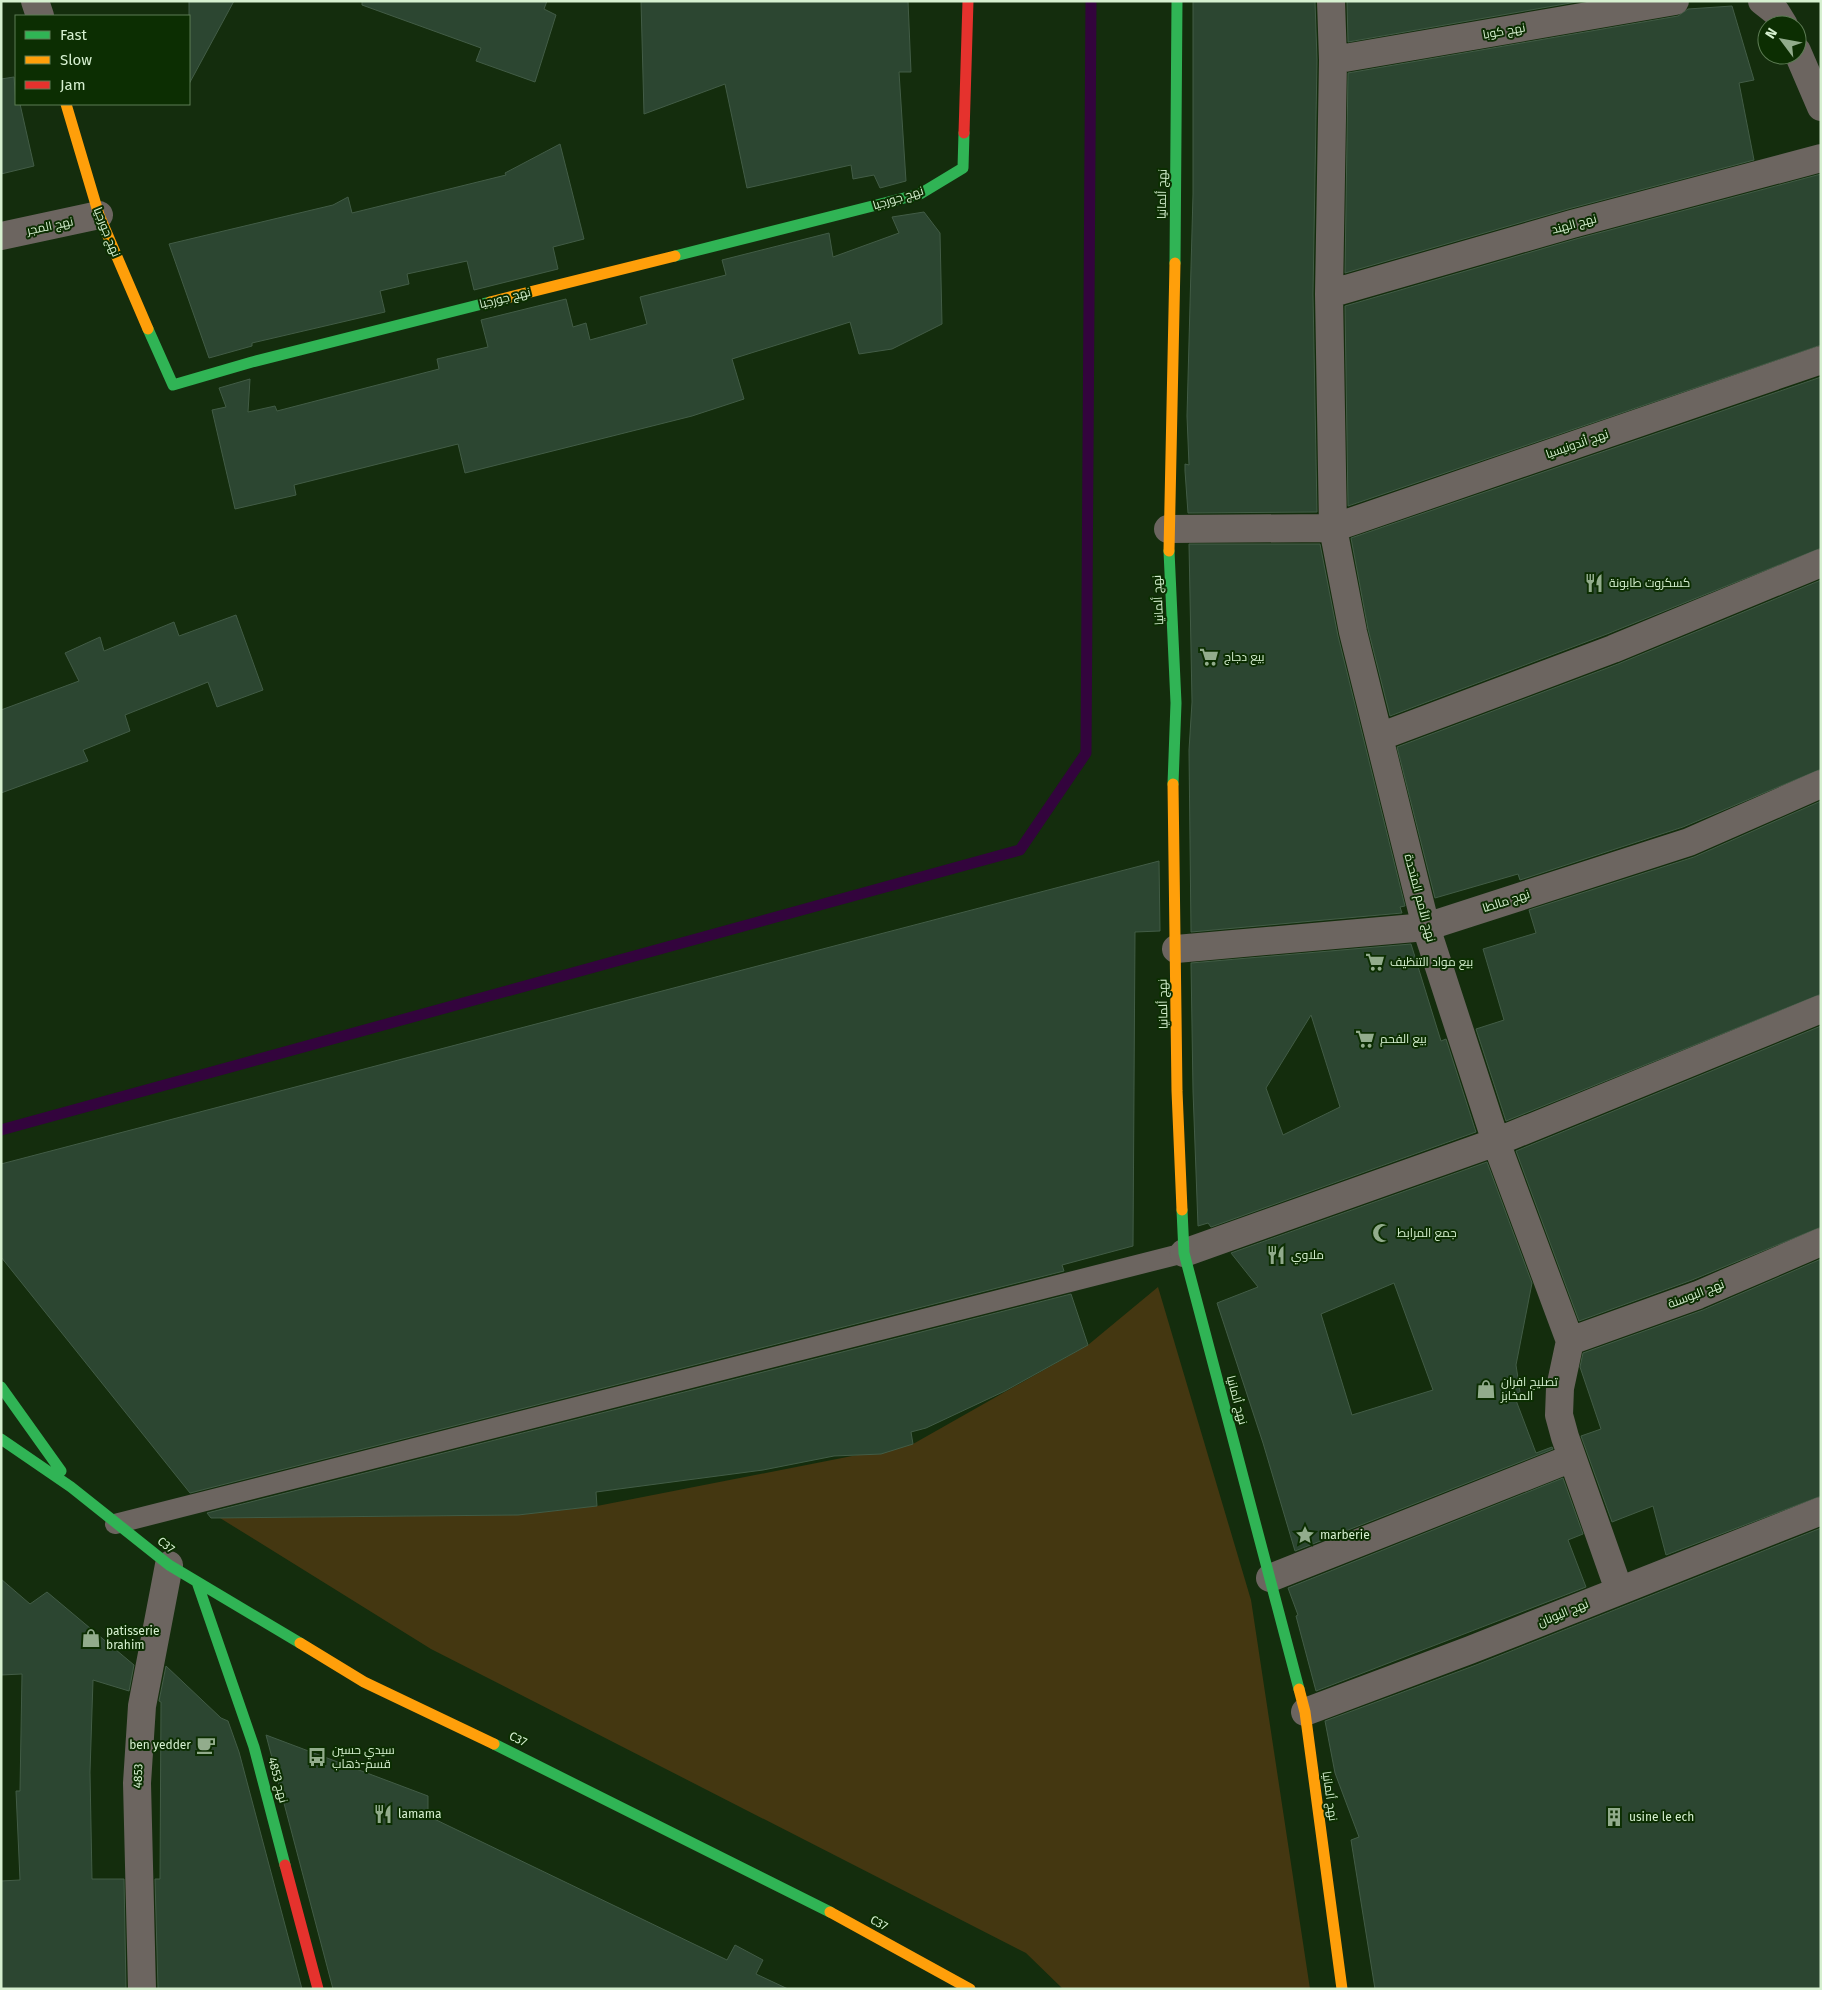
<svg xmlns="http://www.w3.org/2000/svg" width="1822" height="1990" font-family="'Fira Sans',Cairo,sans-serif">
<style>
.green{fill:#443711}
.lines{fill:none;stroke-linecap:round;stroke-linejoin:round}
.stream{stroke:#33043d;stroke-width:11}
.building{fill:#2c4631;stroke:#425c46;fill-rule:evenodd}
.lane{stroke:#6c6560;stroke-width:20}
.street{stroke:#6c6560;stroke-width:28}
.fast{stroke:#30b455;stroke-width:11}
.slow{stroke:#ff9f0a;stroke-width:11}
.jam{stroke:#e5322d;stroke-width:11}
.labels{text-anchor:middle;dominant-baseline:central;stroke-width:4;stroke-linejoin:round;paint-order:stroke}
.street-label{font-size:12px;fill:#d6f0d0;stroke:#0c2e02}
.poi-label{font-size:12px;fill:#d6f0d0;stroke:#0c2e02;text-anchor:start}
</style>
<rect width="100%" height="100%" fill="#142d0d"/>
<!-- green -->
<path class="green" d="M1158,1287l93,313 59,389h-247l-37,-36 -595,-304 -211,-131 298,-3 79,-9 316,-62 175,-99z"/>
<g class="lines">
<!-- stream -->
<path class="stream" d="M1,1130l1019,-280 66,-97 5,-752"/>
</g>
<!-- building -->
<path class="building" d="M189,1h45l-45,83z
M362,1h185l-3,8 12,6 -21,67 -59,-21 5,-13 -119,-43z
M641,1h267l3,71h-12l7,109 -26,7 -6,-13 -21,4 -2,-14 -104,23 -22,-104 -81,30z
M1193,1h122l2,59 -4,234 4,218 -129,1 -3,-42v-7l4,1 -2,-49 6,-222z
M1347,1h235l-234,41z
M1732,6l22,74 -15,3 15,77 -186,49 -223,64 3,-200 330,-57 10,-7z
M14,77l2,27h4l14,62 -33,8v-95z
M560,144l24,95 -31,8 5,22 -84,21 -7,-29 -60,13 2,10 -29,7 5,21 -133,31v3l-43,12 -40,-114 164,-39 15,-8 4,16 154,-38 -1,-2z
M1821,174v171l-473,161 -3,-200 231,-67z
M924,212l16,21 2,91 -50,25 -33,5 -9,-32 -118,37 12,40 -52,17 -227,57 -7,-29 -164,41 2,10 -61,14 -23,-99 14,-3 -7,-19 31,-9 -2,33 27,-6 2,5 162,-42 -2,-10 51,-12 -7,-27 85,-21 7,28 13,-4 4,17 57,-16 -7,-27 86,-22 -4,-15 107,-27 4,24 66,-24 -7,-16z
M1821,377v171l-214,86 -217,82 -22,-87 -17,-91z
M1189,544h131l18,92 67,270 -5,1 2,6 -211,19 -2,-182 3,-48z
M1821,580v189l-138,58 -163,53 -2,-6 -83,24 -38,-151 221,-83z
M236,615l27,75 -46,17 -9,-25 -83,33 5,16 -47,19 5,11 -87,32v-83l78,-29 -14,-28 35,-16 4,14 70,-29 5,14z
M1821,801v193l-315,127 -30,-92 28,-9 -21,-71 53,-16 -7,-23 165,-53z
M1159,861l1,70 -25,1 -2,314 -71,19 2,6 -874,222 -189,-236v-93z
M1411,944l30,97 5,-2 30,93 -265,95 -3,-4 -10,3 -5,-135 -2,-128zM1311,1015l29,92 -57,28 -17,-47z
M1821,1026v201l-129,53 -113,41 -63,-170z
M1487,1162l45,121 -16,82 4,27 -6,3 22,58 16,-6 1,2 -258,102 -32,-108 -46,-140 41,-16 -27,-34zM1394,1283l39,107 -81,25 -31,-101z
M1821,1259v237l-155,59 -13,-49 -41,16 -31,-86 20,-7 -21,-62 3,-14 120,-43z
M1071,1294l17,51 -83,46 -79,37 -15,4 2,12 -32,10 -47,2 -71,14 -167,22 1,14 -79,9 -307,3 -4,-5z
M1563,1478l20,56 -15,6 18,47 -270,104 -20,-75 2,-1 -10,-27z
M1821,1528v461h-446l-24,-149 8,-3 -24,-64 -10,-52 151,-56z
M1,1579l29,25 17,-12 87,73 -5,26 -36,-11 -3,92 2,107h32l2,110h-125v-108l19,-1 -4,-89h4l2,-117 -21,1z
M166,1666l55,52 7,3 11,31 63,237h-144l-3,-110h5l1,-177 -2,-1z
M266,1735l162,61v20l299,144 8,-15 28,15 -7,14 32,15h-455z"/>
<g class="lines">
<!-- lane -->
<path class="lane" d="M115,1524l1069,-271"/>
<!-- street -->
<path class="street" d="M35,1l5,15
M1331,1l2,59 -4,234 4,234 20,104 73,295 70,215 74,199 -10,47 -1,27 6,22 54,153
M1762,1l14,11 8,13
M1797,51l24,56
M1333,60l342,-59
M1,236l98,-21
M1329,294l243,-70 249,-66
M1168,529l165,-1 488,-168
M1379,737l234,-88 208,-86
M1176,949l250,-22 263,-85 132,-58
M1184,1253l312,-111 325,-133
M1570,1341l128,-46 123,-53
M1270,1578l302,-120
M1305,1712l165,-62 351,-139
M142,1989l-5,-206 5,-77 27,-141"/>
<!-- fast -->
<path class="fast" d="M675,256l245,-62 43,-26 1,-35
M1175,263l2,-262
M148,329l25,56 79,-23 238,-60
M1169,551l7,152 -3,81
M1182,1210l2,43 115,436
M1,1387l60,84
M1,1439l70,48 98,78 131,78
M197,1582l57,165 31,118
M494,1744l336,168"/>
<!-- slow -->
<path class="slow" d="M66,104l33,111 49,114
M490,302l185,-46
M1169,551l6,-288
M1173,784l4,307 5,119
M300,1643l64,39 130,62
M1299,1689l6,23 37,277
M830,1912l140,77"/>
<!-- jam -->
<path class="jam" d="M964,133l4,-132
M285,1865l33,124"/>
</g>
<!-- icons -->
<defs>
<g id="restaurant-bare" transform="scale(1.5)"><path d="M-5-6h1v4h1v-4h1v4h1v-4h1v5L-1.5 .5V6h-2V.5L-5-1ZM5-6V6H3V1.5H1.5Q1.5-4 5-6Z" fill="#92ac8c" stroke="#0c2e02" stroke-width="2.5" paint-order="stroke"/></g>
<g id="supermarket-bare" transform="scale(1.5)"><path d="M-6-5.5h2.5l.6 2H6L4.5 2H-2.5L-4.4-4H-6ZM-1.5 3.2a1.3 1.3 0 1 0 .1 0ZM3 3.2a1.3 1.3 0 1 0 .1 0Z" fill="#92ac8c" stroke="#0c2e02" stroke-width="2.5" paint-order="stroke"/></g>
<g id="mosque-bare" transform="scale(1.5)"><path d="M3.5-4.9A6 6 0 1 0 3.5 4.9A5 5 0 1 1 3.5-4.9Z" fill="#92ac8c" stroke="#0c2e02" stroke-width="2.5" paint-order="stroke"/></g>
<g id="shop-bare" transform="scale(1.5)"><path d="M-5-2.5h2.3a2.7 3.5 0 0 1 5.4 0H5L5.5 6h-11ZM-1.5-2.5h3a1.5 2.3 0 0 0-3 0Z" fill="#92ac8c" stroke="#0c2e02" stroke-width="2.5" paint-order="stroke"/></g>
<g id="sight-bare" transform="scale(1.5)"><path d="M0-6L1.8-2.2L6-1.7L2.9 1.2L3.7 5.4L0 3.3L-3.7 5.4L-2.9 1.2L-6-1.7L-1.8-2.2Z" fill="#92ac8c" stroke="#0c2e02" stroke-width="2.5" paint-order="stroke"/></g>
<g id="cafe-bare" transform="scale(1.5)"><path d="M-5.5-4.5H6V0H3Q3 3.5 0 3.5H-2.5Q-5.5 3.5-5.5 0ZM3-3.2v2h1.7v-2ZM-6 4.5H4V6H-6Z" fill="#92ac8c" stroke="#0c2e02" stroke-width="2.5" paint-order="stroke"/></g>
<g id="bus-bare" transform="scale(1.5)"><path d="M-5-6H5V4H4V6H2V4H-2V6H-4V4H-5ZM-3.5-4V0h7V-4ZM-3.5 1.2v1.5H-2V1.2ZM2 1.2v1.5H3.5V1.2Z" fill="#92ac8c" stroke="#0c2e02" stroke-width="2.5" paint-order="stroke"/></g>
<g id="building-bare" transform="scale(1.5)"><path d="M-4-6H4V6H1V3H-1V6H-4ZM-2.5-4.3h1.7v1.8h-1.7ZM.8-4.3h1.7v1.8H.8ZM-2.5-1h1.7V.8h-1.7ZM.8-1h1.7V.8H.8Z" fill="#92ac8c" stroke="#0c2e02" stroke-width="2.5" paint-order="stroke"/></g>
</defs>
<g fill-rule="evenodd">
<use href="#restaurant-bare" x="1594" y="583"/>
<use href="#supermarket-bare" x="1209" y="657"/>
<use href="#supermarket-bare" x="1375" y="962"/>
<use href="#supermarket-bare" x="1365" y="1039"/>
<use href="#mosque-bare" x="1382" y="1233"/>
<use href="#restaurant-bare" x="1276" y="1255"/>
<use href="#shop-bare" x="1486" y="1389"/>
<use href="#sight-bare" x="1305" y="1535"/>
<use href="#shop-bare" x="91" y="1638"/>
<use href="#cafe-bare" x="206" y="1745"/>
<use href="#bus-bare" x="317" y="1757"/>
<use href="#restaurant-bare" x="383" y="1814"/>
<use href="#building-bare" x="1614" y="1817"/>
</g>
<g class="labels">
<!-- street labels -->
<g class="street-label">
<text transform="translate(1504 31) rotate(-10)">نهج كوبا</text>
<text transform="translate(1162 194) rotate(-89)">نهج ألمانيا</text>
<text transform="translate(898 198) rotate(-17)">نهج جورجيا</text>
<text transform="translate(1574 224) rotate(-15)">نهج الهند</text>
<text transform="translate(50 226) rotate(-12)">نهج المجر</text>
<text transform="translate(107 232) rotate(68)">نهج جورجيا</text>
<text transform="translate(505 298) rotate(-14)">نهج جورجيا</text>
<text transform="translate(1577 444) rotate(-19)">نهج أندونيسيا</text>
<text transform="translate(1158 600) rotate(-93)">نهج ألمانيا</text>
<text transform="translate(1420 898) rotate(75)">نهج الأمم المتحدة</text>
<text transform="translate(1506 901) rotate(-18)">نهج مالطا</text>
<text transform="translate(1163 1004) rotate(-91)">نهج ألمانيا</text>
<text transform="translate(1696 1294) rotate(-21)">نهج البوسنة</text>
<text transform="translate(1237 1400) rotate(75)">نهج ألمانيا</text>
<text transform="translate(166 1545) rotate(37)">C37</text>
<text transform="translate(1563 1613) rotate(-22)">نهج اليونان</text>
<text transform="translate(518 1739) rotate(25)">C37</text>
<text transform="translate(138 1776) rotate(-88)">4853</text>
<text transform="translate(278 1780) rotate(75)">نهج 4853</text>
<text transform="translate(1330 1796) rotate(82)">نهج ألمانيا</text>
<text transform="translate(879 1923) rotate(28)">C37</text>
</g>
<!-- poi labels -->
<g class="poi-label">
<text x="1609" y="583">كسكروت طابونة</text>
<text x="1224" y="657">بيع دجاج</text>
<text x="1390" y="962">بيع مواد التنظيف</text>
<text x="1380" y="1039">بيع الفحم</text>
<text x="1397" y="1233">جمع المرابط</text>
<text x="1291" y="1255">ملاوي</text>
<text x="1501" y="1382">تصليح افران<tspan x="1501" dy="14">المخابز</tspan></text>
<text x="1320" y="1535">marberie</text>
<text x="106" y="1631">patisserie<tspan x="106" dy="14">brahim</tspan></text>
<text x="191" y="1745" text-anchor="end">ben yedder</text>
<text x="332" y="1750">سيدي حسين<tspan x="332" dy="14">قسم-ذهاب</tspan></text>
<text x="398" y="1814">lamama</text>
<text x="1629" y="1817">usine le ech</text>
</g>
</g>
<!-- border -->
<rect width="1822" height="1990" fill="none" stroke="#d6f0d0" stroke-width="5"/>
<!-- legend -->
<rect x="15" y="15" width="175" height="90" fill="#0c2e02" stroke="#5d7c54"/>
<rect x="25" y="31" width="25" height="8" fill="#30b455" stroke="#5d7c54"/>
<text x="60" y="40" font-size="15" fill="#d6f0d0">Fast</text>
<rect x="25" y="56" width="25" height="8" fill="#ff9f0a" stroke="#5d7c54"/>
<text x="60" y="65" font-size="15" fill="#d6f0d0">Slow</text>
<rect x="25" y="81" width="25" height="8" fill="#e5322d" stroke="#5d7c54"/>
<text x="60" y="90" font-size="15" fill="#d6f0d0">Jam</text>
<!-- north arrow -->
<g transform="translate(1782 40) rotate(302)"><circle r="24" fill="#0c2e02" stroke="#5d7c54"/>
<path d="M0-4L9 19L0 12L-9 19Z" fill="#92ac8c"/>
<text y="-8" font-size="14" font-weight="bold" text-anchor="middle" fill="#d6f0d0">N</text>
</g>
</svg>
